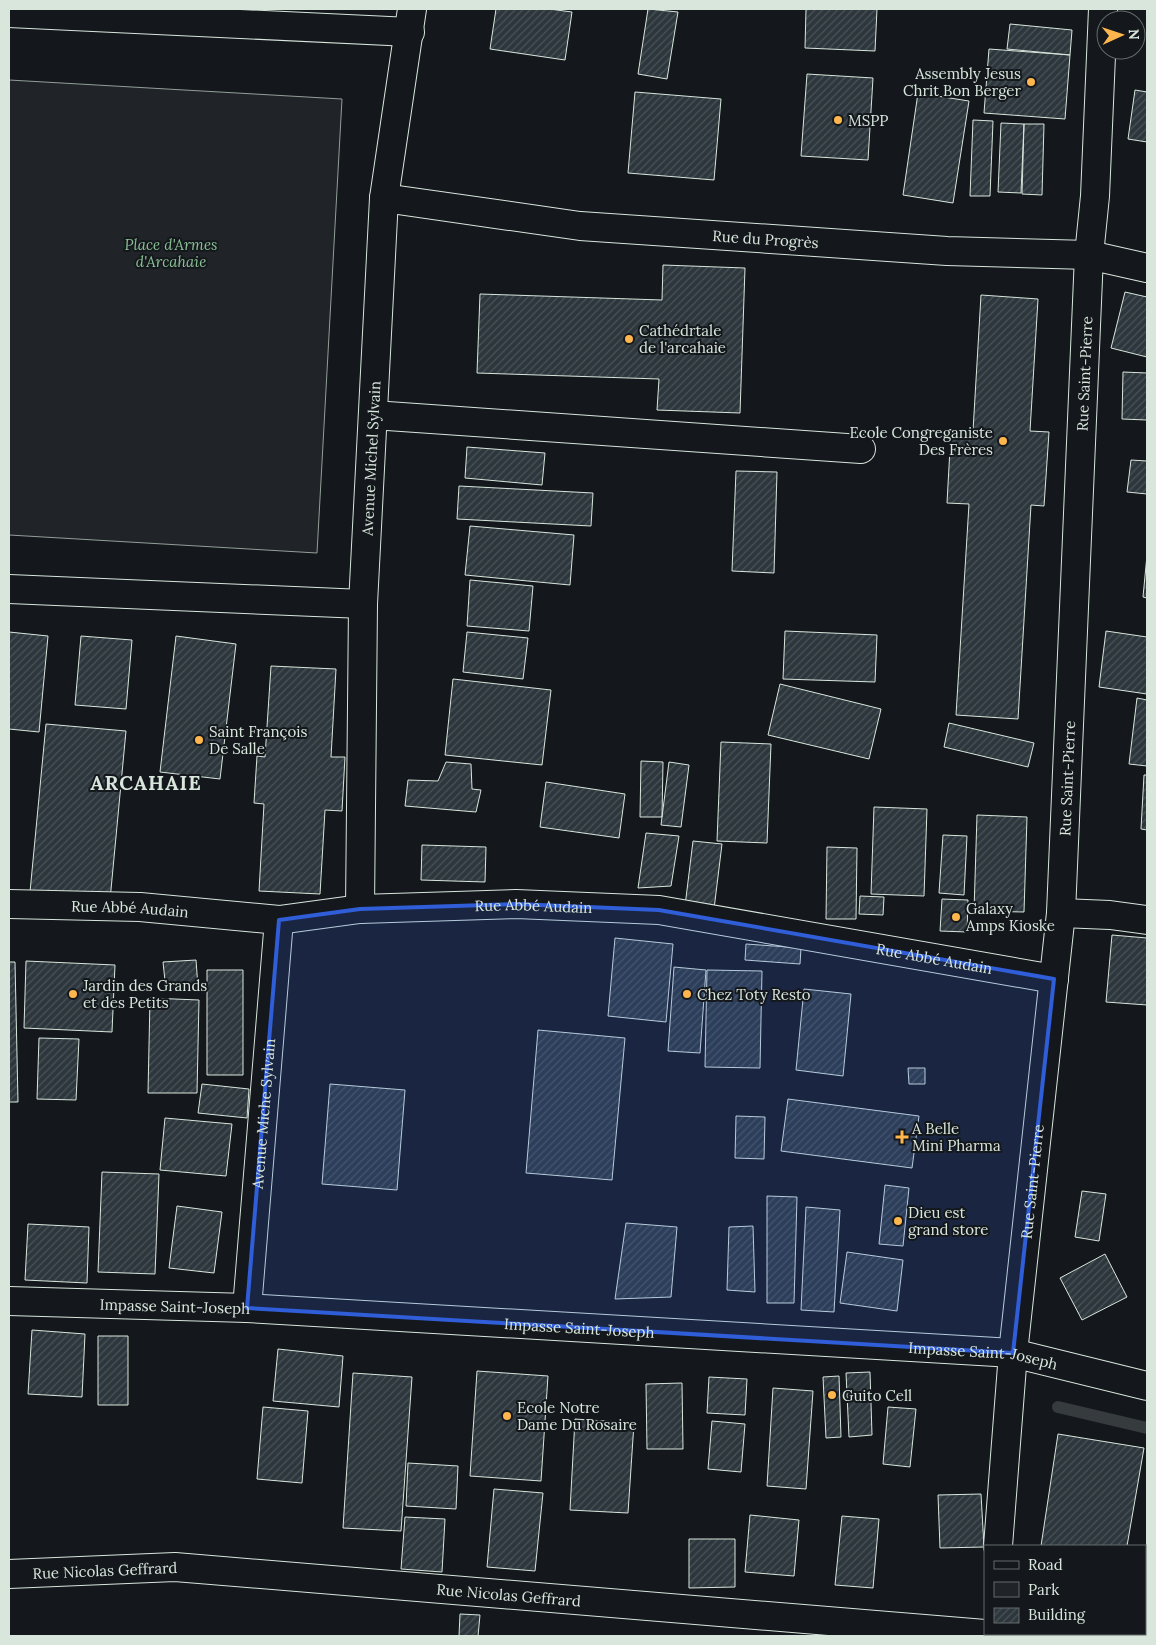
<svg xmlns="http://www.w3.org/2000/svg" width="1156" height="1645" font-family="Lora,serif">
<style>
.green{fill:#202428;stroke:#939e99}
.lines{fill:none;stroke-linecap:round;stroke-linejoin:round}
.stream{stroke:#363b3e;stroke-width:12}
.building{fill:url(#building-hatch);stroke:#d8e6dc}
.street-casing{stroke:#d8e6dc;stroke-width:30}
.secondary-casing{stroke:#d8e6dc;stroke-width:30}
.street{stroke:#14181c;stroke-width:28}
.secondary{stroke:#14181c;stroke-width:28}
.marked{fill:#305dd8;fill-opacity:0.2;stroke:#305dd8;stroke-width:4;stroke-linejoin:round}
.poi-dot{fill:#ffb74d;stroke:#14181c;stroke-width:2}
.labels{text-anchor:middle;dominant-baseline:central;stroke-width:4;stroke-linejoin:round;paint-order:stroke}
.poi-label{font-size:15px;fill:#d8e6dc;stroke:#14181c;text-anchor:start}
.street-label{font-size:15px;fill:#d8e6dc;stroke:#14181c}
.park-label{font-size:15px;font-style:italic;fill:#8ac095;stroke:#14181c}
.district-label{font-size:20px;font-weight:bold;letter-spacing:1px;fill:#d8e6dc;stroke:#14181c}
</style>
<defs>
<pattern id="building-hatch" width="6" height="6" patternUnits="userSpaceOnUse" patternTransform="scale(1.25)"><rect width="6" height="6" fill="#2c363c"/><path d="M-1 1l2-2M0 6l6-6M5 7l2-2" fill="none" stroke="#4a5358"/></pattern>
</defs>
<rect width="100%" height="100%" fill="#14181c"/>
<!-- green -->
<path class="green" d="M9,80l333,19 -25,454 -308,-18z"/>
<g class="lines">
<!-- stream -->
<path class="stream" d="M1058,1407l89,21"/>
</g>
<!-- building -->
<path class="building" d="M496,9h53l23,3 -7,48 -75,-11z
M648,9l30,3 -11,67 -29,-5z
M806,9h71l-2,42 -70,-3z
M1010,24l62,6 -2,25 -63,-6z
M989,49l81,6 -5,64 -81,-6z
M807,74l66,4 -5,82 -67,-4z
M1135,90l12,2v50l-19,-3z
M635,92l86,7 -7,81 -86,-7z
M918,93l51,8 -16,102 -50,-8z
M973,120l20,1 -3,75h-20z
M1001,123l23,1 -3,69 -23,-1z
M1024,124h20l-2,71 -20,-1z
M663,265l82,3 -5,145 -83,-3 2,-31 -182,-6 3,-79 182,6z
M1125,292l22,5v60l-36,-9z
M981,295l57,4 -8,132 19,1 -5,74 -13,-1 -13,214 -62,-4 13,-211 -22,-1 4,-73 22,1z
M1123,372l24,1v47l-25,-1z
M467,447l78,6 -3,32 -77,-7z
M1131,460l16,1v33l-20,-2z
M736,471l41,1 -3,101 -42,-2z
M459,486l134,7 -2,33 -134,-7z
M470,526l104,9 -4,50 -105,-10z
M1147,555v43l-4,-1z
M470,580l63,6 -4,45 -62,-5z
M785,631l92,4 -2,47 -92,-3z
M1106,631l41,6v57l-48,-7z
M9,632l39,4 -9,96 -30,-3z
M467,632l61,6 -5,41 -60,-7z
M81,636l51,4 -6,69 -51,-4z
M176,636l60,8 -16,135 -60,-7z
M271,666l65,3 -5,88h14l-3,54 -17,-1 -5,84 -61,-3 5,-87 -10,-1 3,-47 8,1z
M453,679l98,11 -9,75 -97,-10z
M780,684l101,25 -12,50 -101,-24z
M1137,698l10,2v66l-18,-2z
M949,723l85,20 -6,24 -84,-20z
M46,724l80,7 -16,169 -80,-8z
M721,742l50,2 -4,99 -50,-2z
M641,761l22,1 -1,55h-22z
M446,762l25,2 1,25 9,1 -5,22 -71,-6 3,-26 30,1z
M669,762l20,3 -8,62 -20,-2z
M1144,775h3v55l-6,-1z
M546,782l79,12 -6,44 -79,-11z
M874,807l53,2 -3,87 -53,-2z
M977,815l50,2 -3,95 -50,-1z
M646,833l33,3 -8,50 -33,2z
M943,835l24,1 -3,59 -25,-2z
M693,841l29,3 -8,65 -29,-3z
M422,845l64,2 -1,35 -64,-2z
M827,847l30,1 -1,71h-30z
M860,896l24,1 -1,18 -24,-1z
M942,899l26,1 -1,32 -27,-1z
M1112,935l35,3v67l-41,-3z
M615,938l58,6 -7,78 -58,-6z
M746,944l55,4 -1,16 -55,-4z
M196,960l2,27 -32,3 -3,-28z
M26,961l89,4 -3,67 -88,-4z
M9,962h6l3,140h-9z
M674,967l32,3 -6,83 -32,-2z
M207,970h36v105h-36z
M707,970l55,1 -2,97 -55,-1z
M804,989l47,5 -8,82 -47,-6z
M150,998l49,2 -2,93h-49z
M538,1030l87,8 -13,142 -86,-7z
M39,1038l40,1 -3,61 -39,-1z
M908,1068h17v16h-16z
M202,1084l47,5 -2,29 -49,-5z
M330,1084l75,6 -8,100 -75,-6z
M788,1099l131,17 -7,52 -131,-17z
M736,1116l29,1 -1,42 -29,-1z
M165,1118l67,6 -6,52 -66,-6z
M102,1172l57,2 -4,100 -57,-2z
M885,1185l24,3 -6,58 -24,-2z
M1082,1191l24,3 -7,47 -24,-4z
M767,1196l30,1 -3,106h-27z
M177,1206l45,6 -8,61 -45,-5z
M806,1207l34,3 -6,102 -33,-2z
M626,1223l51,4 -6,70 -56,2z
M28,1224l61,3 -2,56 -62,-3z
M753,1226l2,66 -28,-2 2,-63z
M847,1252l56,8 -6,51 -57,-8z
M1105,1254l22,43 -45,23 -22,-42z
M32,1330l53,4 -3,63 -54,-3z
M98,1336h30v69h-30z
M278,1349l65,7 -4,51 -66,-6z
M477,1371l71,5 -7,105 -71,-5z
M870,1372l2,63 -23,2 -3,-64z
M353,1373l59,4 -11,154 -58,-3z
M839,1376l2,61 -15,1 -3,-61z
M709,1377l38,2 -2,36 -38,-2z
M682,1383l1,66h-36l-1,-65z
M773,1388l40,3 -7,98 -39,-3z
M263,1407l45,4 -6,72 -45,-4z
M888,1407l28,2 -6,58 -27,-3z
M575,1419l59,4 -6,90 -58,-3z
M712,1421l33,3 -4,48 -33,-3z
M1058,1434l86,14 -17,98h-86z
M408,1463l50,3 -2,43 -50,-3z
M494,1489l49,4 -8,78 -48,-4z
M981,1494l3,53 -44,1 -2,-53z
M750,1515l49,5 -5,56 -49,-4z
M842,1516l37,3 -6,69 -38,-3z
M405,1517l40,2 -3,53 -41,-3z
M689,1539h46v48l-46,1z
M460,1614l20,1 -2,21h-19z"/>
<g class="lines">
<!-- street casing -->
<g class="street-casing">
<g id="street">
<path d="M9,13l401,19"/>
<path id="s1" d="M384,198l196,28 367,25 142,4 58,13"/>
<path d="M373,415l488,34"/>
<path d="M9,589l354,15"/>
<path id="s2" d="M9,904l131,3 139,13 81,-11 156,-5 143,6 395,69"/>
<path id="s3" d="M360,909l3,-305 21,-406 28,-189"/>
<path d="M1061,913l49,2 37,5"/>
<path id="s4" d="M247,1308l32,-388"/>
<path id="s5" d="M998,1546l15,-193 48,-440 28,-658 6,-59 8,-187"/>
<path id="s6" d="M9,1574l166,-7 834,69"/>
</g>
</g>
<!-- secondary casing -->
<g class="secondary-casing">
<g id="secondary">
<path id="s7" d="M9,1301l238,7 766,45 134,33"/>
</g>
</g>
<!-- street -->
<use href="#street" class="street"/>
<!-- secondary -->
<use href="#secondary" class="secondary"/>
</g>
<!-- marked area -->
<path class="marked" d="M516,904l143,6 395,69 -41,374 -766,-45 32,-388 81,-11z"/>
<!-- markers -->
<g class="poi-dot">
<circle cx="1031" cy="82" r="5"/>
<circle cx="838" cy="120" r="5"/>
<circle cx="629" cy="339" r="5"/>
<circle cx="1003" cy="441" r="5"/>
<circle cx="199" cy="740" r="5"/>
<circle cx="956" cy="917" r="5"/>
<circle cx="73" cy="994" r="5"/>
<circle cx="687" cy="994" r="5"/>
<path d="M899.5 1129.5h5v5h5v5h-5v5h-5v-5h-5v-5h5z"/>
<circle cx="898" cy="1221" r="5"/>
<circle cx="832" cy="1395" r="5"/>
<circle cx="507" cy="1416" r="5"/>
</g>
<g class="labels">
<!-- poi labels -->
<g class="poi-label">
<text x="1021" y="73" text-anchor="end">Assembly Jesus<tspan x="1021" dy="17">Chrit Bon Berger</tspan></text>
<text x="848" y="120">MSPP</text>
<text x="639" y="330">Cathédrtale<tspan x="639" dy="17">de l'arcahaie</tspan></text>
<text x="993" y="432" text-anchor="end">Ecole Congreganiste<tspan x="993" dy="17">Des Frères</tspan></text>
<text x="209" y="731">Saint François<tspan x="209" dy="17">De Salle</tspan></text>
<text x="966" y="908">Galaxy<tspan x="966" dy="17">Amps Kioske</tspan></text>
<text x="83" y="985">Jardin des Grands<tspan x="83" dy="17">et des Petits</tspan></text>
<text x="697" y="994">Chez Toty Resto</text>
<text x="912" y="1128">A Belle<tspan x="912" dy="17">Mini Pharma</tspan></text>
<text x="908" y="1212">Dieu est<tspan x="908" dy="17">grand store</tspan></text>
<text x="842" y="1395">Guito Cell</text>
<text x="517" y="1407">Ecole Notre<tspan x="517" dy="17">Dame Du Rosaire</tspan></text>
</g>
<!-- street labels -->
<g class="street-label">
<text stroke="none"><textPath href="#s1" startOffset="384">Rue du Progrès</textPath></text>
<text stroke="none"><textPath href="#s5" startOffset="1176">Rue Saint-Pierre</textPath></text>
<text stroke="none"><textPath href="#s3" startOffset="451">Avenue Michel Sylvain</textPath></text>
<text stroke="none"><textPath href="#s5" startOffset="771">Rue Saint-Pierre</textPath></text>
<text stroke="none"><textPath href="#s2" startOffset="526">Rue Abbé Audain</textPath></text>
<text stroke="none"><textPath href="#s2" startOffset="121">Rue Abbé Audain</textPath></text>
<text stroke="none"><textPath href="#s2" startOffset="931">Rue Abbé Audain</textPath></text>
<text stroke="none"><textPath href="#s4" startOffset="195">Avenue Miche Sylvain</textPath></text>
<text stroke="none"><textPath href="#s5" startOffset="366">Rue Saint-Pierre</textPath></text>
<text stroke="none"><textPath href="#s7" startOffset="166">Impasse Saint-Joseph</textPath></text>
<text stroke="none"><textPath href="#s7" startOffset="571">Impasse Saint-Joseph</textPath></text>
<text stroke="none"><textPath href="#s7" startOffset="976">Impasse Saint-Joseph</textPath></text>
<text stroke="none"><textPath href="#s6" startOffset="96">Rue Nicolas Geffrard</textPath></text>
<text stroke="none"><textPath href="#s6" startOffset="501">Rue Nicolas Geffrard</textPath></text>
</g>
<!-- park labels -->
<g class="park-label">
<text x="171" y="244">Place d'Armes<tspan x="171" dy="17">d'Arcahaie</tspan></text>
</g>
<!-- district labels -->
<g class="district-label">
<text x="146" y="782">ARCAHAIE</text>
</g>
</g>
<!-- border -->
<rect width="1156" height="1645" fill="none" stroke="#d8e6dc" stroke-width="20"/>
<!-- legend -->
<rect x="984" y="1545" width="162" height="90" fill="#14181c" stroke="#626a69"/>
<rect x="994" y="1561" width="25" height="8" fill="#14181c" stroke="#626a69"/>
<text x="1028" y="1570" font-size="15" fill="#d8e6dc">Road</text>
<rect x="994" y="1582" width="25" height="15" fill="#202428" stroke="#626a69"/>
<text x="1028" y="1595" font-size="15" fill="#d8e6dc">Park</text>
<rect x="994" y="1608" width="25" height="15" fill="url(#building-hatch)" stroke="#626a69"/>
<text x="1028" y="1620" font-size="15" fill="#d8e6dc">Building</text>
<!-- north arrow -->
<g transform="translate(1121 35) rotate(87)"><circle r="24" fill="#14181c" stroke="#626a69"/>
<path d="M0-4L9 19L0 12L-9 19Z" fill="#ffb74d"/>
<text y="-8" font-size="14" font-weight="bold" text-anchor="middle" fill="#d8e6dc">N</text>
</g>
</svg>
